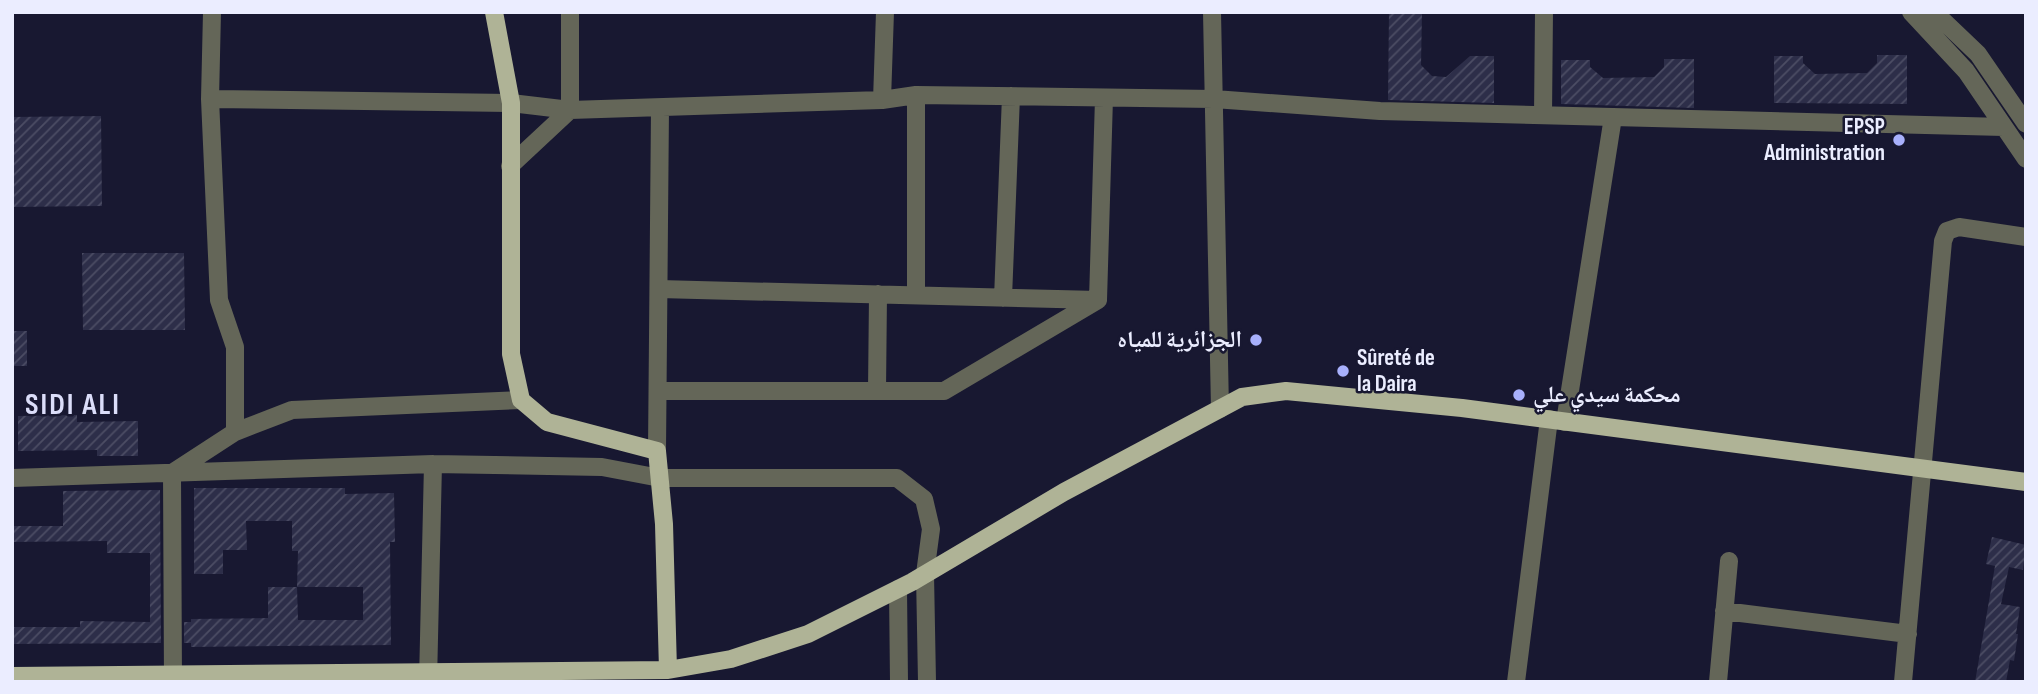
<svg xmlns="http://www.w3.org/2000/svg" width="2038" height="694" font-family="'Sofia Sans Condensed','Noto Naskh Arabic',sans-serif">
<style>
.building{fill:url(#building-hatch);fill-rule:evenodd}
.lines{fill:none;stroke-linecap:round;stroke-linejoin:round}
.minor{stroke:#646658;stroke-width:18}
.major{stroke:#afb396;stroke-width:18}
.poi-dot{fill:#a8b0fc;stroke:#181831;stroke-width:2.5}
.labels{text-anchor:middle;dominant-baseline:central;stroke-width:5;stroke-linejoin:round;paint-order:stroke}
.poi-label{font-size:23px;font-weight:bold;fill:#ebedff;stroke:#181831;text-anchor:end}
.district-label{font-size:30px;font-weight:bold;letter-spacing:2px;fill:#dbddf9;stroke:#181831}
</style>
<defs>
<pattern id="building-hatch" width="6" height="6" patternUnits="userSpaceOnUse" patternTransform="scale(1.75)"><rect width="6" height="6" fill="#2d2e49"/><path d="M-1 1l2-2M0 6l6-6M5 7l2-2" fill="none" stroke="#4c4d64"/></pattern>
</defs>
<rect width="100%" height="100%" fill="#181831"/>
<!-- building -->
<path class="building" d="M1389,12h33l-1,53 11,11 14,1 24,-21h24v47l-106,-3z
M1877,55h30v49l-133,-1v-47h29v7l12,11 52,-1 10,-10z
M1664,59h30v49l-133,-4v-44h29v7l13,11 51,-1 10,-10z
M101,116l1,90 -90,1v-90z
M82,253h102l1,77h-102z
M12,331h15v35h-15z
M77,415v7l61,-1v35h-41v-6l-79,1v-35z
M194,488h151v6l49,-1 1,49h-5l1,103 -200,2v-4h-7v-21h7v-3l77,-1v-31h29l1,-36h-6v-30h-46l1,29h-24v24h-29zM297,587h66v33h-65z
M160,490l1,153 -149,1v-17h68v-6l70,1v-69h-43v-12l-95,1v-16h51v-35z
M1992,537l34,8 -3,25 -14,-3 -8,37 19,3 -4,27h2l-4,27 -4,-1 -4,22h-31l20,-116 -9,-2z"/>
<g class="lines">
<!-- minor -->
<path class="minor" d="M212,12l-2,87 9,201 16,47v85
M1212,12l8,397
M1911,12l55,59 60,88
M1934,12l44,42 48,70
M916,95v200
M210,99l301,4 59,7 312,-10 34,-5 298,4 166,12 624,16
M882,100l3,-88
M1543,115l1,-103
M510,166l60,-56v-98
M659,289l439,11 6,-202
M1003,298l8,-202
M658,391h286l154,-91
M877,391l1,-97
M1565,422l48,-305
M657,451l3,-343
M12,478l421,-14 169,3 58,11h237l27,21 7,30 -6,45 2,108
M898,589l1,93
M1724,611l184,23
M173,682l-1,-209 63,-41 57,-22 229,-10
M428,682l5,-218
M1516,682l33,-263
M1718,682l11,-121
M1903,682l40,-441 4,-10 12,-4 67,10"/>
<!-- major -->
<path class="major" d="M494,12l17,91v251l10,46 26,22 110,29 7,73 4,146
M12,676l656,-6 63,-11 77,-25 104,-52 152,-90 178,-95 44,-6 176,17 564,74"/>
</g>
<!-- markers -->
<g class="poi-dot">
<circle cx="1899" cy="140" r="7"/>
<circle cx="1256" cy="340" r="7"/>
<circle cx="1343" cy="371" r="7"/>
<circle cx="1519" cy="395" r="7"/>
</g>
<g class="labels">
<!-- poi labels -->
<g class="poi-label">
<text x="1885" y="127">EPSP<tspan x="1885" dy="26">Administration</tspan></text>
<text x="1242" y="340">الجزائرية للمياه</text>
<text x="1357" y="358" text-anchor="start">Sûreté de<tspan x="1357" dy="26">la Daira</tspan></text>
<text x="1533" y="395" text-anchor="start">محكمة سيدي علي</text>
</g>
<!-- district labels -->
<g class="district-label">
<text x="73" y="405">SIDI ALI</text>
</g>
</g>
<!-- border -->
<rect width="2038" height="694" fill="none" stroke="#ebedff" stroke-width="28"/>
</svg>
